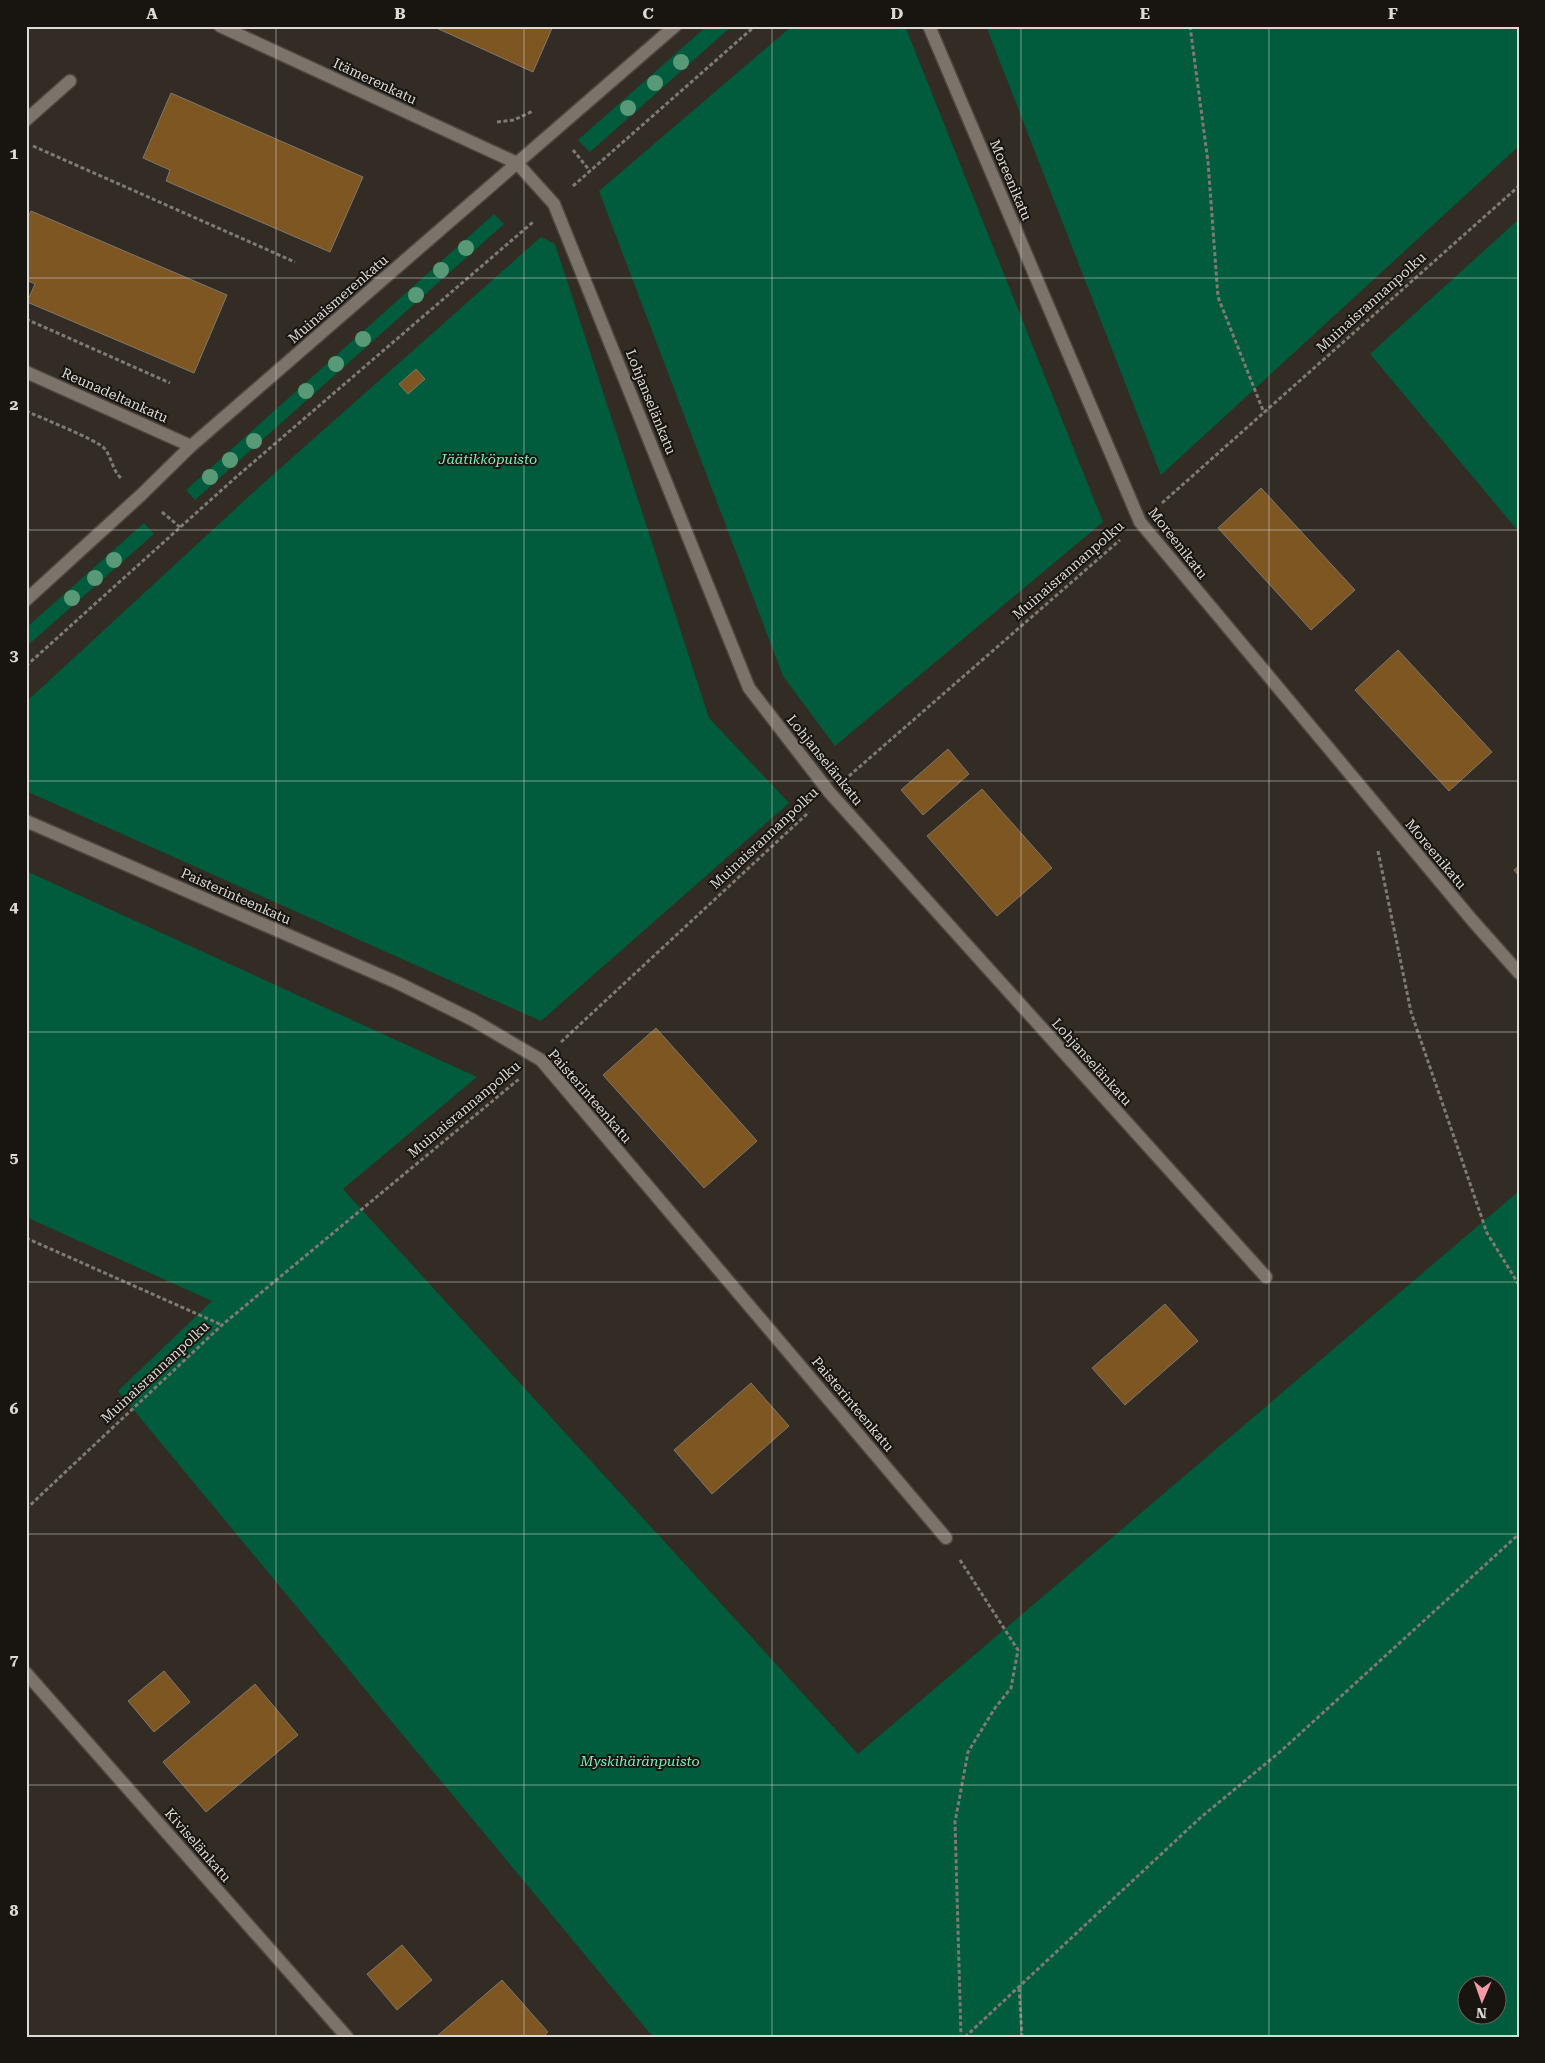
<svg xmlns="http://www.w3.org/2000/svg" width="1545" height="2063" font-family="'Roboto Serif',serif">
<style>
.green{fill:#005c3d;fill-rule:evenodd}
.building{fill:#7d5622;stroke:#7f776e}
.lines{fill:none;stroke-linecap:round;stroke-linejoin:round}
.lane-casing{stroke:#4d4741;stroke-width:15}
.street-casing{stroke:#4d4741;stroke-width:15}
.path{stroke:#7f7a74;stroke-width:3;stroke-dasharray:4 2.5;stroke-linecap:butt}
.lane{stroke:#7c746b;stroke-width:12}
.street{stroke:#7c746b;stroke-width:12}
.tree{fill:#589977}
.grid{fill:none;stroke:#ddd9d4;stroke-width:1;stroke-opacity:0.55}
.labels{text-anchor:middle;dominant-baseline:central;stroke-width:4;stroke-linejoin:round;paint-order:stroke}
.street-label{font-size:14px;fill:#ddd9d4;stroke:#181511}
.park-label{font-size:14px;font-style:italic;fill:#78f2bb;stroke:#181511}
.neatline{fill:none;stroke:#ddd9d4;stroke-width:2}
.grid-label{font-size:16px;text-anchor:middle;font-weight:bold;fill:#ddd9d4}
</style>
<rect width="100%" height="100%" fill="#322c24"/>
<!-- green -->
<path class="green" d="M707,26h25l-142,126 -12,-12z
M792,26h113l198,496 -268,224 -52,-70 -184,-485z
M986,26h533v120l-358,329z
M494,214l10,10 -309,276 -9,-10z
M1519,219v313l-149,-178z
M541,237l14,7 154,474 80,85 -248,218 -515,-230v-89l232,-214z
M144,523l10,11 -128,113v-19z
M26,871l451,206 -134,112 515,565 661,-563v846h-866l-535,-646 94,-90 -186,-84zM1468,1986h30v30h-30z"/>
<!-- building -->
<path class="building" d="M432,26h121l-20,46z
M171,93l192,84 -33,75 -164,-71 4,-11 -27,-12z
M31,211l196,84 -33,78 -167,-71 8,-18 -9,-4v-59z
M416,369l9,10 -17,15 -9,-10z
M1261,488l94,102 -44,40 -93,-102z
M1398,650l94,102 -43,39 -94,-101z
M948,749l21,25 -46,41 -22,-25z
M982,789l70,79 -55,48 -70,-80z
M1519,866v10l-5,-6z
M656,1028l101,113 -53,47 -101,-113z
M1165,1304l33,37 -73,64 -33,-37z
M751,1383l38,43 -77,68 -38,-44z
M164,1671l26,31 -36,30 -26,-31z
M255,1684l43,51 -92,77 -43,-50z
M402,1945l30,35 -35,30 -30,-36z
M502,1980l46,52 -5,5h-107z"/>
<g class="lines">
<!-- lane casing -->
<g class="lane-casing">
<path id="lane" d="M26,120l44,-39"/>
</g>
<!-- street casing -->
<g class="street-casing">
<path id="street" d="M220,26l297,137 37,41 195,484 81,105 436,484
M929,26l211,496 332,398 47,53
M26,372l165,74
M26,600l115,-105 50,-49 484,-420
M26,821l372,162 75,37 68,40 405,478
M26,1673l321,364"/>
</g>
<!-- path -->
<path class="path" d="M1190,26l18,136 10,135 46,116
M497,122l17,-2 19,-9
M33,146l262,116
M573,150l17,21
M573,186l182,-160
M26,319l144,64
M26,411c15,7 69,28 78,37 8,9 8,22 17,30
M1162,503l357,-317
M162,512l19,16
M26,666l209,-188 298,-256
M849,776l271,-236
M1378,851l33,161 76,221 32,52
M561,1042l248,-230
M26,1238l196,87
M26,1509l196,-184 297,-246
M960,1560l58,90 -7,38 -16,20 -27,44 -13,70 6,215
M1019,1988l3,49
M965,2037l235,-219 81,-67 238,-217"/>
<!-- lane -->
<use href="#lane" class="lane"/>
<!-- street -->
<use href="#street" class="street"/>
</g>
<!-- trees -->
<g class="tree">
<circle cx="681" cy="62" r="8"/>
<circle cx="655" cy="83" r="8"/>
<circle cx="628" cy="108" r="8"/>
<circle cx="466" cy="248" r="8"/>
<circle cx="441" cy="270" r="8"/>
<circle cx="416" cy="295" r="8"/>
<circle cx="363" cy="339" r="8"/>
<circle cx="336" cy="364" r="8"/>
<circle cx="306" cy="391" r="8"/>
<circle cx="254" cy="441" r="8"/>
<circle cx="230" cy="460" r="8"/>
<circle cx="210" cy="477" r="8"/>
<circle cx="114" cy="560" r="8"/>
<circle cx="95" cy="578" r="8"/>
<circle cx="72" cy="598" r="8"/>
</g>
<!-- grid -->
<path class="grid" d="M276,26v2011M524,26v2011M772,26v2011M1021,26v2011M1269,26v2011M26,278h1493M26,530h1493M26,781h1493M26,1032h1493M26,1282h1493M26,1534h1493M26,1785h1493"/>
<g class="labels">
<!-- street labels -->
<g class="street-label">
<text transform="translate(375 81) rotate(25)">Itämerenkatu</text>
<text transform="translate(1011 180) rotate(67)">Moreenikatu</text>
<text transform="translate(338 299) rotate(-41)">Muinaismerenkatu</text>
<text transform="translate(1371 302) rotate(-42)">Muinaisrannanpolku</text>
<text transform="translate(115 395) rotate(24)">Reunadeltankatu</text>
<text transform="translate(651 402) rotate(68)">Lohjanselänkatu</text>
<text transform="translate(1178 543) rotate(52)">Moreenikatu</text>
<text transform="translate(1068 570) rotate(-41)">Muinaisrannanpolku</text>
<text transform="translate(825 760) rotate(51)">Lohjanselänkatu</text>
<text transform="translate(764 838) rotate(-43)">Muinaisrannanpolku</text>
<text transform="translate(1436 854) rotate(50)">Moreenikatu</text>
<text transform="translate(236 896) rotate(24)">Paisterinteenkatu</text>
<text transform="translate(1092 1062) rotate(48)">Lohjanselänkatu</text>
<text transform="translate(590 1096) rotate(49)">Paisterinteenkatu</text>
<text transform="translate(464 1109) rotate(-40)">Muinaisrannanpolku</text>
<text transform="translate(155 1372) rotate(-43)">Muinaisrannanpolku</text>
<text transform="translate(853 1404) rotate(50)">Paisterinteenkatu</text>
<text transform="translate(198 1845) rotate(49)">Kiviselänkatu</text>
</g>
<!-- park labels -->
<g class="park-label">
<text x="488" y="459">Jäätikköpuisto</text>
<text x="640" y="1761">Myskihäränpuisto</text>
</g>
</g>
<!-- border -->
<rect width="1545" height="2063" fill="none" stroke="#181511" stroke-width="55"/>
<!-- north arrow -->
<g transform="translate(1482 2000) rotate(182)"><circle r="24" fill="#181511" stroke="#67635f"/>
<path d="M0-4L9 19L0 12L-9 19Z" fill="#f49aa6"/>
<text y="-8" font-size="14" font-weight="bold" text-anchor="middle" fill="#ddd9d4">N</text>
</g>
<rect x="28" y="28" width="1490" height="2008" class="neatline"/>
<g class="grid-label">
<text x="152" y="19">A</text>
<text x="400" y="19">B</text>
<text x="648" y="19">C</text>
<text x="897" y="19">D</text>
<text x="1145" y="19">E</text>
<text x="1393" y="19">F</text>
<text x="14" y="159">1</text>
<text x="14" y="410">2</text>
<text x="14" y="661">3</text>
<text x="14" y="912">4</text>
<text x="14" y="1163">5</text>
<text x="14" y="1414">6</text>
<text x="14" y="1665">7</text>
<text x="14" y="1916">8</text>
</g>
</svg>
